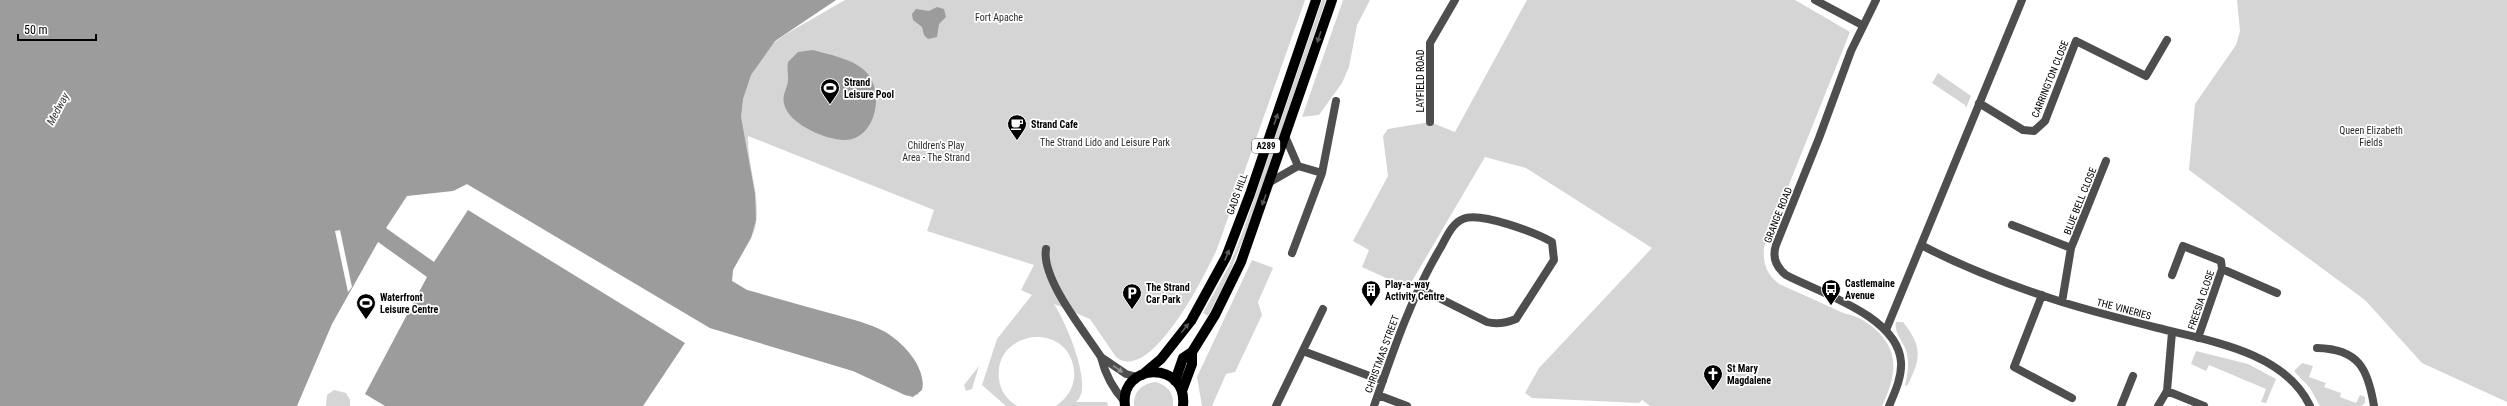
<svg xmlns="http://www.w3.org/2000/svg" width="2507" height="406" font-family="'Roboto Condensed',sans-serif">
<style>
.green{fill:#d5d5d5}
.water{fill:#9c9c9c}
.pier{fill:#fff}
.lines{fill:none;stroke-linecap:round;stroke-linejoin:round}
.minor{stroke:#4e4e4e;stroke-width:8}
.tertiary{stroke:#4e4e4e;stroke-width:8}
.primary{stroke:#000;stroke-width:10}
.oneway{fill:#595959}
.oneway2{fill:#959595}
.labels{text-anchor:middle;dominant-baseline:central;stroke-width:3.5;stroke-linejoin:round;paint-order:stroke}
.shield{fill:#fff;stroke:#4c4c4c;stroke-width:1}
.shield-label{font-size:9px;font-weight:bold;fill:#000}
.park-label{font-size:10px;fill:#2c2c2c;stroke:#fff}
.street-label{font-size:10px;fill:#000;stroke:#fff}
.poi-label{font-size:10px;font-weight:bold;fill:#000;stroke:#fff;text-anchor:start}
.water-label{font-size:11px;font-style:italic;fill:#3d3d3d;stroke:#fff}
</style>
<rect width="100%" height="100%" fill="#fff"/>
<!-- green -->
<path class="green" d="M836,0l-52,33 -12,11 14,-10 59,-34h460l-88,249c-11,24 -66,136 -101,108l-26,-38 -36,-15c12,19 30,62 28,85 0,5 -3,10 -6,13h31l1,4h-52c12,-8 20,-21 18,-36 -6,-50 -81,-40 -75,9 1,11 8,21 18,27h-11l-24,-21 15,-46 35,-44 -11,-5 13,-25 -107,-34 7,-21 -186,-74c-1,30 14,62 7,92 -4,17 -26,35 -23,53l15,9 114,32 25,10 17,15 16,22 4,15 -5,11h-13l-52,-24 -143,-43 -243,-144 -14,7 60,-102 22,-43z
M1322,0h4l-76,222 -22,55 -20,39 -5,-3 27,-49 12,-30z
M1343,0h27l-13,25 -8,42 -7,16 -23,32 -17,2z
M1527,0h268l55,32 -86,215c-1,18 2,26 15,37 21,9 42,19 62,28 7,3 17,4 23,9 36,23 35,50 18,85h-232l-8,-6 -3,3 -107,-5 -7,-5 14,-25 113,-120 -126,-80 -41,-11 -77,131 -46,-21 7,-17 -16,-9 35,-65 -5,-40 5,-7 42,-7 25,10z
M2237,0h270v402l-85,-39 -57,-63 -176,-130 6,-66 41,-59 4,-14z
M1938,73l33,23 -5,12 -1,-3 -33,-22z
M1252,260l21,8 -15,34 4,13 -27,57 -9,2 -14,32h-10l-5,-29z
M1896,322h7c20,25 18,37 4,64l-2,-1c3,-12 5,-25 0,-37 -4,-9 -11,-16 -9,-26z
M2196,351l52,13 28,15 -10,24 -5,-1 5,-13 -57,-24 -3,6 -15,-7z
M2302,363l11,3 -4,11 17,6 -2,4 17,6 -1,4 16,6 4,-8 5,2v6l-4,3h-41l-10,-18 -16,-17z
M979,366l-7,23 -6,2 -2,-6z
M1156,382c12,4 18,11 17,24h-39c-1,-14 8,-23 22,-24z
M334,390l12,3 4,7v6h-24l1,-11z"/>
<!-- water -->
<path class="water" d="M0,0h836l-61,41 -24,34 -8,24 -2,18 14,77 1,26 -5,18 -18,32 -1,11 15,9c29,8 57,16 86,24 17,5 36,9 52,18 18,10 42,36 37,58l-9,7 -8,-2 -52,-24 -143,-43 -243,-144 -14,7 -46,5 -21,32 48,34 34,-52 217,133 -42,63h-258l-20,-12 62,-117 -49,-35 -46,82 -35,82h-297z
M937,7l7,2 2,8 -7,7 -2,13 -9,2 -4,-4 -2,-8 -9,-7 -1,-6 4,-5 13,2z
M813,50c16,5 38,8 51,20 19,16 15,58 -9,68 -18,8 -61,-11 -69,-29 -7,-14 3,-20 2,-32 0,-6 -1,-9 0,-15l10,-10z"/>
<!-- pier -->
<path class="pier" d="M340,230l12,57 -4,5 -13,-61z"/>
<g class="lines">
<!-- minor -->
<path class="minor" d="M1815,0l47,25
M1979,103l44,27 11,1 11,-10 31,-80 70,35 21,-36
M1430,122v-79l25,-43
M1285,136l13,30
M1270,182l28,-16 24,7
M2012,225l59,23
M1921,245c44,23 94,42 141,57 32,10 64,18 96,26 52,13 127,24 152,78
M1046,249c-5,30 39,83 55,108 4,17 12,32 24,45
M1292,253l30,-80 14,-72
M2222,269l55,24
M2172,275l11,-29 38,15 1,8 -24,69
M2042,295l-28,72 58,31
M2062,302l9,-54 35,-87
M1886,330l136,-330
M2317,348c42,1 51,21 57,58
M1303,351l80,30
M1101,357l25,17 11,3
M2167,391l37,15
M1378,395l29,11
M1276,406l47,-97
M1374,406c19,-55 37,-109 67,-159 5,-9 11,-24 22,-28 17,-8 73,14 89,23l2,18 -38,59c-10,4 -19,6 -29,3l-68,-34
M2121,406l12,-30
M2158,406l9,-15 5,-59"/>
<!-- tertiary -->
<path class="tertiary" d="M1876,0l-25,51 -32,87 -43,107c-4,12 0,22 10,30 34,18 112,41 115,87 1,15 -6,30 -12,44"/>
<!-- primary -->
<path class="primary" d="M1142,375l19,-16 30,-38 35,-64 24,-63 66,-194
M1175,381l8,-23 9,-6 23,-37 26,-53 91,-262
M1182,391l10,-27v-12
M1125,406c-6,-44 63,-46 58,0"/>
</g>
<!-- one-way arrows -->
<defs><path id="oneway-solid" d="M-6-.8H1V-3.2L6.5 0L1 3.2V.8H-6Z"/></defs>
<g class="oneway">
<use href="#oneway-solid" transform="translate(1319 37) rotate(109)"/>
<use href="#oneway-solid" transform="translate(1276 119) rotate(-71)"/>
<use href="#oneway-solid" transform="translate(1264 200) rotate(110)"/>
<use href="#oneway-solid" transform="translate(1227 255) rotate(-67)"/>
<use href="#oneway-solid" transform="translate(1185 328) rotate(-51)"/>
</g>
<use class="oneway2" href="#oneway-solid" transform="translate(1118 369) rotate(35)"/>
<!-- icons -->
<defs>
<g id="stadium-pin" transform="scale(1)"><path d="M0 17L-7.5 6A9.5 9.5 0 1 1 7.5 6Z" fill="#000" stroke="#fff"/><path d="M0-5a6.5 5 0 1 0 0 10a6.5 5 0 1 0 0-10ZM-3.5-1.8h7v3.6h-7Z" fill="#fff"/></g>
<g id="cafe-pin" transform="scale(1)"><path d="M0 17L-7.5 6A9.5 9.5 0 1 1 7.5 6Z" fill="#000" stroke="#fff"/><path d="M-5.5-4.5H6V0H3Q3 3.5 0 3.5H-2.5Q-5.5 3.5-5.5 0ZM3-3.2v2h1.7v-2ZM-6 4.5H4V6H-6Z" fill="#fff"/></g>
<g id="bus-pin" transform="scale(1)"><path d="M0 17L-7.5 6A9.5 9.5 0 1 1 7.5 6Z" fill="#000" stroke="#fff"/><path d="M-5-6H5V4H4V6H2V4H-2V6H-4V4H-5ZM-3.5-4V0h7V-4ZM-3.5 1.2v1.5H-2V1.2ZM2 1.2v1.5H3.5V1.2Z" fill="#fff"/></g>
<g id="building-pin" transform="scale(1)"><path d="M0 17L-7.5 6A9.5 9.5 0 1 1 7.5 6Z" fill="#000" stroke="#fff"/><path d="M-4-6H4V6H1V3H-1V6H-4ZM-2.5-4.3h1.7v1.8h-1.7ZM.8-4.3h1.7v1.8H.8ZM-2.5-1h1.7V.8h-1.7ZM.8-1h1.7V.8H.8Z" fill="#fff"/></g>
<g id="parking-pin" transform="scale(1)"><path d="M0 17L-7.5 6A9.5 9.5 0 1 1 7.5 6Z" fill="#000" stroke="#fff"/><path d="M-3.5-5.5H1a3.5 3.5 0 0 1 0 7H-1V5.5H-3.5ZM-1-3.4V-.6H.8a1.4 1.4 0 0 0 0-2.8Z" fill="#fff"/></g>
<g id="church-pin" transform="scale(1)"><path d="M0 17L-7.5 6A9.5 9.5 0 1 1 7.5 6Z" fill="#000" stroke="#fff"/><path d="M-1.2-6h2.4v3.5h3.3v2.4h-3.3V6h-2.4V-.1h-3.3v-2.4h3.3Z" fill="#fff"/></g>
</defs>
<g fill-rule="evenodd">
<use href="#stadium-pin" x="830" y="88"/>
<use href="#cafe-pin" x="1017" y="124"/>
<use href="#bus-pin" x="1831" y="289"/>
<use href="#building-pin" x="1371" y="290"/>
<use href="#parking-pin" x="1132" y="293"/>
<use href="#stadium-pin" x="366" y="303"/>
<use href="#church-pin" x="1713" y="374"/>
</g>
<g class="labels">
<!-- shield labels -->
<rect class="shield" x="1252" y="139" width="28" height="14" rx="3"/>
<g class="shield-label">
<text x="1266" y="146">A289</text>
</g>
<!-- park labels -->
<g class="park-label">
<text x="999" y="17">Fort Apache</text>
<text x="2371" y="130">Queen Elizabeth<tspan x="2371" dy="12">Fields</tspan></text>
<text x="1105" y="142">The Strand Lido and Leisure Park</text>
<text x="936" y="145">Children's Play<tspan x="936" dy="12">Area - The Strand</tspan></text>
</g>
<!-- street labels -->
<g class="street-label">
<text transform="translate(2050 79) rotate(-68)">CARRINGTON CLOSE</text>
<text transform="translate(1420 81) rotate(-90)">LAYFIELD ROAD</text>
<text transform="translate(1237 194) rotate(-70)">GADS HILL</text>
<text transform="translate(2080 201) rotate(-68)">BLUE BELL CLOSE</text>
<text transform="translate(1778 215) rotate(-68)">GRANGE ROAD</text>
<text transform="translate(2201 300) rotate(-71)">FREESIA CLOSE</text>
<text transform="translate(2124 309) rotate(15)">THE VINERIES</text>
<text transform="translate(1382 354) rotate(-70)">CHRISTMAS STREET</text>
</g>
<!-- poi labels -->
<g class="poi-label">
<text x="844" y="82">Strand<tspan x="844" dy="12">Leisure Pool</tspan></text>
<text x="1031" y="124">Strand Cafe</text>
<text x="1845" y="283">Castlemaine<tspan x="1845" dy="12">Avenue</tspan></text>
<text x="1385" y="284">Play-a-way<tspan x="1385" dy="12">Activity Centre</tspan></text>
<text x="1146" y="287">The Strand<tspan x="1146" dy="12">Car Park</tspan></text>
<text x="380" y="297">Waterfront<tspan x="380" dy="12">Leisure Centre</tspan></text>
<text x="1727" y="368">St Mary<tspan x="1727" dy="12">Magdalene</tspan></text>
</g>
<!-- water labels -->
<g class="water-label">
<text transform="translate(58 109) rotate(-62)">Medway</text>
</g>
</g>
<!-- scale -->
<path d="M18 34v6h78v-6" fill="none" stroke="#000000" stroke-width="2"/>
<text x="24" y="34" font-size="12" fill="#000000" stroke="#ffffff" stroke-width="3" paint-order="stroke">50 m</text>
</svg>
